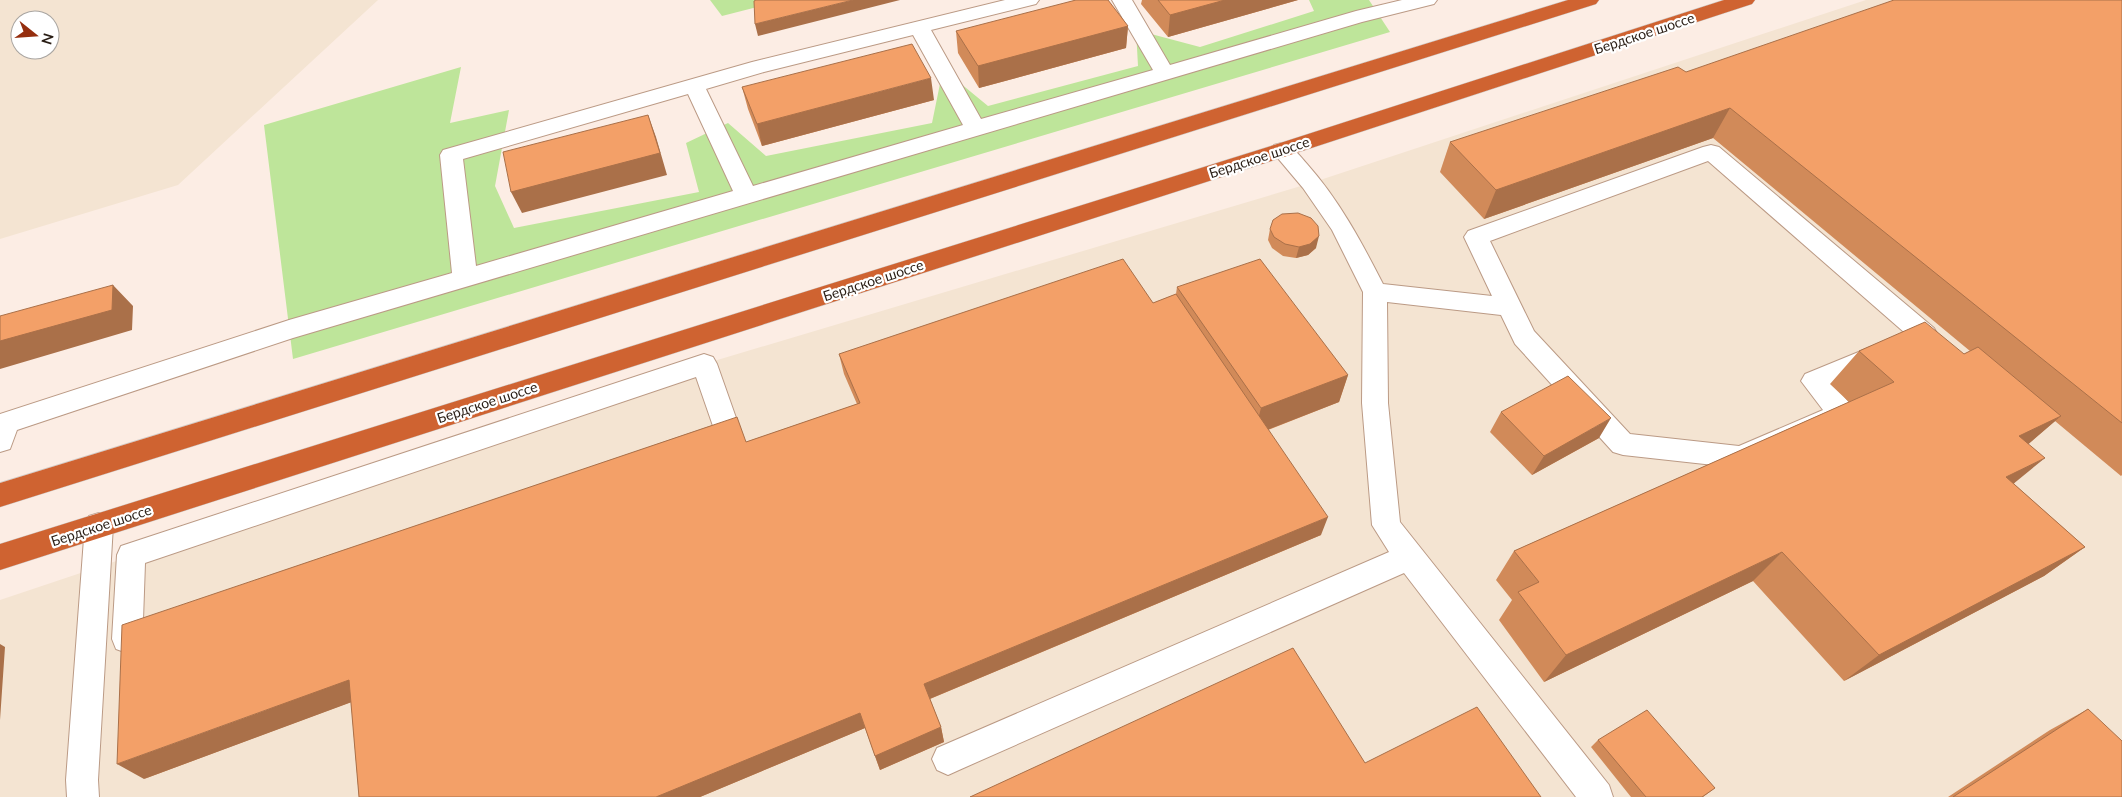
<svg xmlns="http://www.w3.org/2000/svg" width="2122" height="797" font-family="Lato,sans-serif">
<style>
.industrial{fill:#f4e4d2;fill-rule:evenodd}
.green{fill:#bee59a}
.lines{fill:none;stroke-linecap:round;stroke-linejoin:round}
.lane-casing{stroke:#bb9a85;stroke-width:2}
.highway-casing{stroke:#d0cdcb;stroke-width:1}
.lane{fill:#fff;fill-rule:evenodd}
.highway{fill:#cf6331;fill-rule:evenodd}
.wall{fill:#d18a59}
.shaded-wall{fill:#aa7049}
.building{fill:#f3a068;stroke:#aa7049}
.labels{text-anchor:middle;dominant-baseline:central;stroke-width:4.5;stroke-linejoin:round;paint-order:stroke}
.street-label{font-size:14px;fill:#291d14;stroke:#fff}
</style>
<rect width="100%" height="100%" fill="#fcede4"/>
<!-- industrial -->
<path class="industrial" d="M0,0h378l-200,185 -178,54zM20,20h30v30h-30z
M1866,0h256v797h-2122v-197l704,-236 607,-181z"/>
<!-- green -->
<path class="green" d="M710,0h74l-62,16z
M1309,0h60l21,32 -1097,327 -29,-234 197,-58 -11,56 59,-13 -14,76 19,42 185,-36 -13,-49 42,-20 38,33 166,-33 11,-54 45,37 150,-40 -2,-36 64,17 114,-36z"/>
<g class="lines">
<!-- lane casing -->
<g class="lane-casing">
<path id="lane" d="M1005,0h34l-3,4 -105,26 50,89 172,-49 -41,-70h20l38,65 186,-54 46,-11h35l-3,4 -72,18 -1069,316 -276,92 -7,19 -10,3v-38l289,-94 163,-47 -12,-118 3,-5 309,-88zM913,35l50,90 -210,61 -47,-97 58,-17zM688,94l45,97 -257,75 -13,-107z
M1282,143c11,3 18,13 25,21 32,36 54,77 76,120l109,12 -28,-59 4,-6 235,-84 8,-2 8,2 215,181 4,7 -4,7 -101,42 18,21 4,8 -4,8 -110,47 -118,-13 -10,-3 -98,-108 -14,-29 -114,-13 1,101 12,119 209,263 4,12h-37l-172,-224 -445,197 -11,5 -11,-5 -5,-11 5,-11 452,-196 -17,-27 -10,-122 1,-111 -31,-62 -29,-42 -32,-38 3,-5zM1708,161l197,172 -100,41 -4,7 22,29 -84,36 -109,-12 -96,-103 -44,-90z
M704,354l9,3 4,7 24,68 -4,8 -610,213 -11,-4 -4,-10 5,-84 4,-9zM696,377l17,49 -570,194 2,-57z
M99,513l10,3 4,9 -15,255 1,17h-32l-1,-17 19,-255 4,-9z"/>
</g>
<!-- highway casing -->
<g class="highway-casing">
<path id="highway" d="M1568,0h31l-3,4 -1596,503v-24z
M1724,0h31l-3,4 -462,151 -1290,415v-26l1274,-399z"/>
</g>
<!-- lane -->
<use href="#lane" class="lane"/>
<!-- highway -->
<use href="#highway" class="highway"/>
</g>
<!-- wall -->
<path class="wall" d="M1142,0h156l-130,37 -27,-33z
M2122,0v475l-1,1 -66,-55 -27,23 -14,40 71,63 -41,29 -200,105 -91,-100 -209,101 -45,-62 13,-20 -16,-20 18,-29 335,-149 -19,-18 29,-33 105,3 6,-3 -257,-213 -229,81 -44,-47 10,-30 236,-70z
M1128,26l-2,22 -147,40 -21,-35 -2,-22z
M742,87l192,13 -172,46 -14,-37z
M1270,229l46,19 -8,7 -12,3 -13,-2 -11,-8 -4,-8z
M1177,287l171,88 -9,27 -71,28 53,105 -391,164 11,28 3,15 -64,28 -15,-42 -165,69h-341l-8,-95 -207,77 602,-337 111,-38 -13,-30 -5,-20 314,-51 23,-9z
M1501,412l98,26 -67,37 -42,-43z
M2088,709l34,88h-174l102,-67z
M1598,740l117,48 -12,9h-72l-40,-50z"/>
<!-- shaded-wall -->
<path class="shaded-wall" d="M853,0h47l-142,36 -3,-12z
M1225,0h73l-130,37 2,-22z
M1128,26l-2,22 -147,40 -1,-22z
M931,78l3,22 -172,46 -5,-22z
M1730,108l-17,30 -229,81 12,-29z
M648,115l8,22 11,38 -145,38 -11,-21z
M1319,236l-3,12 -8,7 -12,3 3,-11z
M113,285l20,21 -1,24 -132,39v-28z
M1348,375l-9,27 -85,33 7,-27z
M2061,416l-37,32 -5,-12z
M1611,418l-12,20 -67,37 12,-19z
M2045,458l-38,31 -1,-12z
M1328,517l-7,18 -394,165 -3,-16z
M2085,547l-41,29 -200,105 35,-26z
M1782,552l-29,29 -209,101 22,-27z
M0,644l5,3 -5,73z
M349,680l19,16 -224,83 -27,-15z
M860,713l5,15 -165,69h-44z
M941,727l3,15 -64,28 -5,-14z"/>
<!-- building -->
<path class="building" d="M756,0h97l-98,24 -1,-23z
M1076,0h32l20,26 -150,40 -22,-35z
M1158,0h67l-55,15z
M1894,0h228v423l-392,-315 -234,82 -46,-48 228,-75 8,5z
M912,44l19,34 -174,46 -15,-37z
M648,115l12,38 -149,39 -8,-40z
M1298,213l13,5 7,8 1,10 -9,8 -11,3 -14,-3 -11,-7 -4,-8 3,-9 9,-6z
M1123,259l30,44 23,-9 152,223 -404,167 17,43 -66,29 -15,-43 -204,84h-297l-10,-117 -232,84 5,-139 615,-208 9,25 114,-39 -21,-49z
M1260,259l88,116 -87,33 -84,-121z
M113,285l-1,25 -112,31v-25z
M1925,322l39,32 14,-7 83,69 -42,20 26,22 -39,19 79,70 -206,108 -97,-103 -216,103 -48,-63 21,-10 -25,-31 380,-169 -35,-31z
M1568,376l43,42 -67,38 -43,-44z
M1293,648l72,115 112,-56 64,90h-571z
M2088,709l34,32v56h-169z
M1647,710l68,78 -13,9h-56l-48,-57z"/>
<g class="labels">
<!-- street labels -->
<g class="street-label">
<text transform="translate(1644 33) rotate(-18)">Бердское шоссе</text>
<text transform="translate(1259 157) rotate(-18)">Бердское шоссе</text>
<text transform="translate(873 280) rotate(-18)">Бердское шоссе</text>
<text transform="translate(487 402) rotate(-18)">Бердское шоссе</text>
<text transform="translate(101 525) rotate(-18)">Бердское шоссе</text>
</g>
</g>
<!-- north arrow -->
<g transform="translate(35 35) rotate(107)"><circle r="24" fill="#ffffff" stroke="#a9a5a1"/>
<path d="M0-4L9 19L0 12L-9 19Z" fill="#952e0e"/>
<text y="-8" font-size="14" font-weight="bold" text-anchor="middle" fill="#291d14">N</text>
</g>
</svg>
